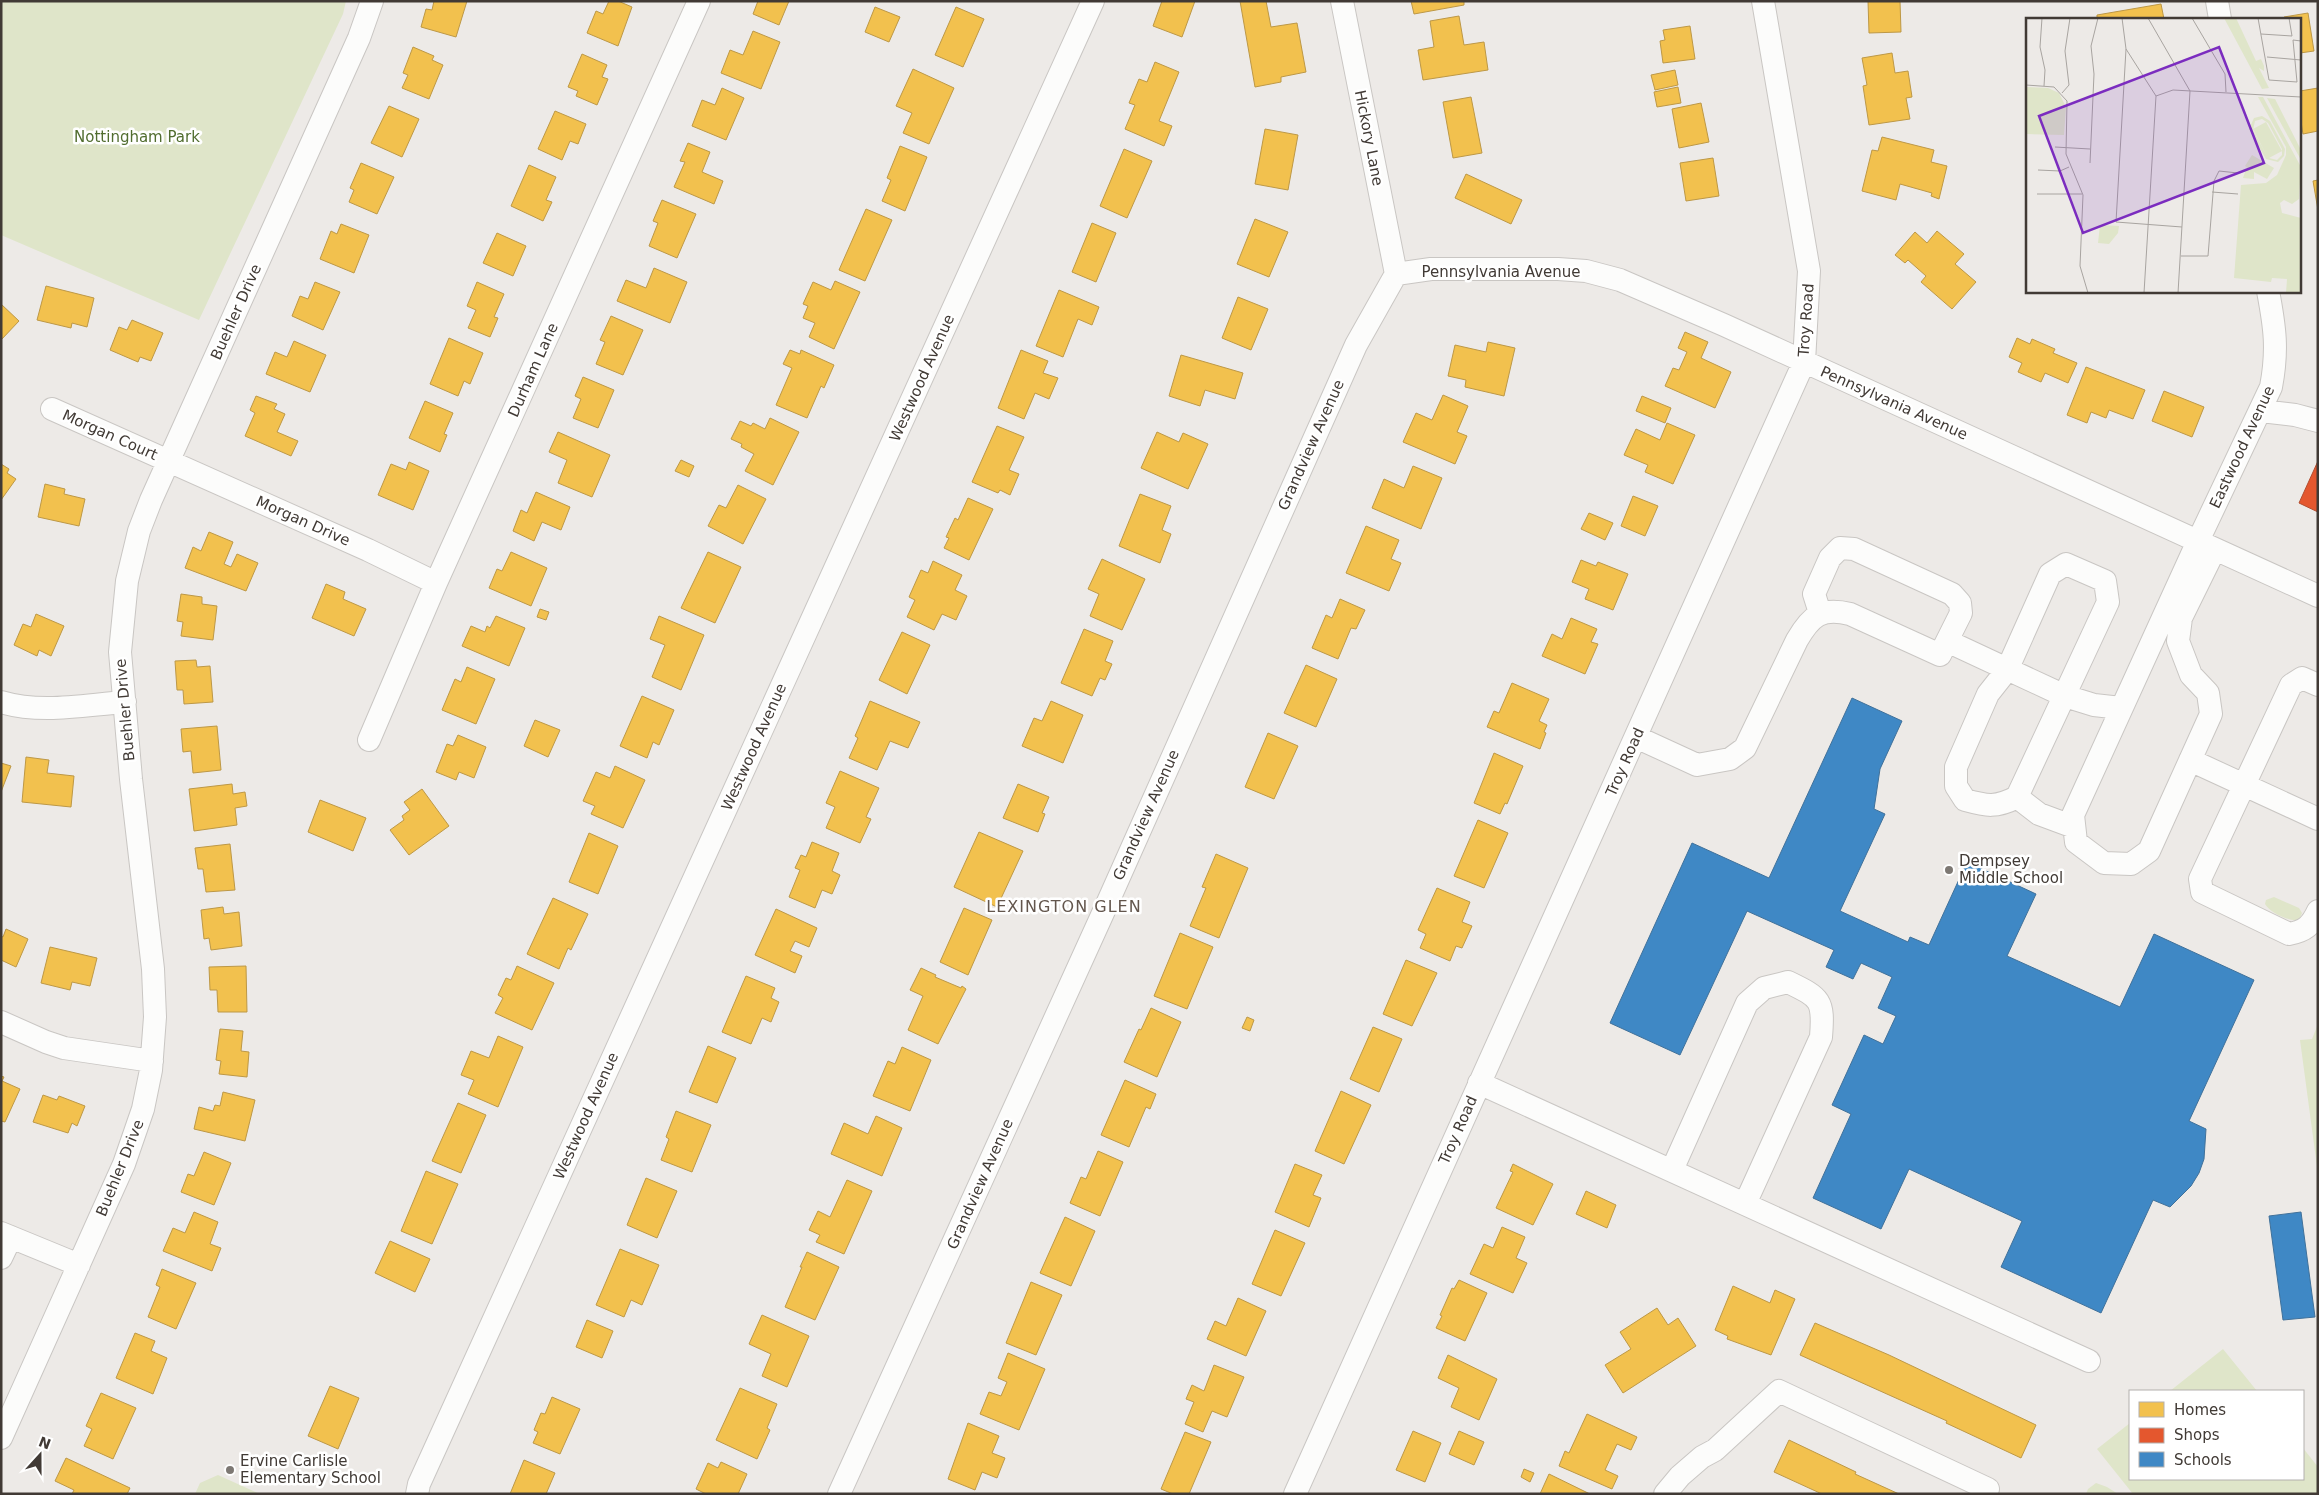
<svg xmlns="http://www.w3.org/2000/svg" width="2319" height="1495" font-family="'DejaVu Sans',sans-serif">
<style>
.green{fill:#dfe5c9}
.homes{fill:#f2c14e;stroke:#bd9846}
.shops{fill:#e4572e;stroke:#b34e30}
.schools{fill:#3f88c5;stroke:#40719a}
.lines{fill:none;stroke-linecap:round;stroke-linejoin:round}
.minor-casing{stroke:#c9c6c3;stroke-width:24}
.minor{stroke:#fcfcfb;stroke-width:22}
.poi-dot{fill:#7d7873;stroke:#fff;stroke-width:2}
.labels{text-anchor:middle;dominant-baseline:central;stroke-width:5;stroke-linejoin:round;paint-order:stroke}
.park-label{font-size:15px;fill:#516d2f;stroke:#fff}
.street-label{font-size:15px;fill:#413a35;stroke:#fff}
.poi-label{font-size:15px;fill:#413a35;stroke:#fff;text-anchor:start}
.neighbourhood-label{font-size:16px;letter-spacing:1px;fill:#63564d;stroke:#fff}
.inset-road{fill:none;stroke:#a8a4a0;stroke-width:1}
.view{fill:#7b2cbf;fill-opacity:0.15;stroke:#7b2cbf;stroke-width:2.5}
.inset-edge{fill:none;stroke:#413a35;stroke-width:2.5}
</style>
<rect width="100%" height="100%" fill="#edeae7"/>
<!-- green -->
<path class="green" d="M1,1h345l-3,13 -144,306 -198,-85z
M2274,897l25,11 3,5 -3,7c-9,2 -29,-7 -34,-16l1,-4z
M2318,1024v150l-18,-134 12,-1z
M2223,1349l34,42h-87z
M2130,1423v56h173v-31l15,19v27h-185l-36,-45z
M218,1475l42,19h-65l5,-11z
M2096,1483l11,4 11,7h-32l2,-5z"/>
<!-- homes -->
<path class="homes" d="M434,1h33l-11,36 -35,-10 5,-18 6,1z
M609,1h9l14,6 -14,39 -31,-13 9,-22 7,3z
M758,1h31l-10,24 -26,-11z
M1162,1h33l-13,36 -29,-11z
M1240,1h26l5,26 26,-4 9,49 -25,5v5l-26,5z
M1411,1h53v4l-50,9z
M1868,1h32l1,31 -32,1z
M2161,4l3,15h-67v-4z
M875,7l25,10 -11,25 -24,-10z
M956,7l28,12 -21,48 -28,-12z
M2308,13l6,38 -14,2v-34h-16v-2z
M1459,16l5,29 20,-3 4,28 -65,10 -5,-30 16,-3 -4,-26z
M1690,26l5,33 -32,4 -3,-22 5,-1 -2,-10z
M753,31l27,11 -19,47 -40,-16 9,-23 13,5z
M413,47l21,9 -2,4 11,5 -14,34 -27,-11 6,-13 -5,-2z
M1892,53l3,20 13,-2 4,26 -6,1 4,21 -41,6 -6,-39 4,-1 -5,-27z
M582,54l25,11 -5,12 6,2 -11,26 -21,-9 2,-5 -10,-4z
M1155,62l24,10 -20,49 13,5 -8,20 -39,-17 10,-24 -6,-2 10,-24 8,3z
M913,69l41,19 -25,56 -26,-11 9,-20 -16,-7z
M1675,70l3,15 -23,5 -4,-15z
M1678,87l3,16 -24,4 -3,-15z
M722,88l22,10 -18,42 -34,-14 10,-26 13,5z
M2318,88v43l-15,3 -3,-18v-25z
M1471,97l11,56 -29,5 -10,-56z
M1701,103l8,39 -30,6 -7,-39z
M389,106l30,13 -17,38 -31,-14z
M555,111l31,13 -8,20 -8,-3 -8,19 -24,-11z
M1265,129l33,6 -10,55 -33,-6z
M1882,137l52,13 -3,12 16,4 -8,33 -8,-3 1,-3 -32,-9 -4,16 -34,-9 10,-41 6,1z
M688,143l22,9 -8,20 21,9 -9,23 -40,-17 11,-25 -5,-1z
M900,146l27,11 -22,54 -23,-10 9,-21 -4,-2z
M1124,149l28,12 -25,57 -27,-12z
M1713,158l6,38 -33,5 -6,-38z
M361,163l33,14 -17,37 -28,-12 5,-12 -4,-2z
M529,165l27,12 -10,23 6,2 -9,19 -32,-15z
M1466,174l56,26 -11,24 -56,-26z
M2318,180v30l-5,-29z
M662,200l34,14 -19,44 -28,-12 9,-23 -5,-2z
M866,209l26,11 -27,61 -26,-11z
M1255,219l33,13 -19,45 -32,-13z
M1092,223l24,10 -20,49 -24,-10z
M341,224l28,11 -15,38 -34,-14 11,-28 6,3z
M1937,231l27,23 -9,10 21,18 -24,27 -31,-27 5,-6 -18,-16 -3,3 -10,-8 20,-23 12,11z
M497,233l29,13 -13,30 -30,-13z
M654,268l33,14 -17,41 -53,-22 9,-21 20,8z
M835,281l25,11 -26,57 -25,-12 6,-14 -12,-5 5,-12 -5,-2 10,-22 18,8z
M315,282l25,10 -17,38 -31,-14 8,-20 8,3z
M477,282l27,12 -10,23 4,1 -8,19 -22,-9 8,-18 -9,-4z
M46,286l48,12 -7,29 -15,-4 -1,5 -34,-8z
M1059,290l40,17 -7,18 -14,-6 -15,38 -27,-11z
M1238,297l30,12 -17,41 -29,-12z
M1,304l18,17 -18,19z
M611,316l32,14 -20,45 -27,-11 9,-22 -5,-2z
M132,320l31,13 -12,28 -11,-4 -2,5 -28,-12 9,-23 8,3z
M1685,332l23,10 -7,16 30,14 -16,36 -50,-22 8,-18 6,2 8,-18 -9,-4z
M449,338l34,15 -13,31 -6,-3 -6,15 -28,-12z
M2017,338l13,6 2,-5 23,10 -2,4 24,10 -9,20 -23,-10 -4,9 -23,-10 4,-9 -13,-6z
M294,341l32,14 -16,37 -44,-18 9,-22 12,5z
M1488,342l27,6 -11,48 -39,-9 1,-7 -18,-4 7,-31 31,7z
M790,350l10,4 1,-4 33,15 -10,23 -3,-2 -14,32 -31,-13 16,-37 -9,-4z
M1021,350l27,11 -5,12 15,5 -9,21 -14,-6 -11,26 -26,-11z
M1181,355l62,18 -8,26 -30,-9 -5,16 -31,-10z
M2086,367l59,23 -12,29 -24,-9 -3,8 -15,-6 -4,11 -20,-8z
M583,377l31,13 -16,38 -25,-10 8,-19 -6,-3z
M2164,391l40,16 -12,30 -40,-16z
M1443,395l25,11 -11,26 10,4 -12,28 -52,-22 13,-29 16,7z
M256,396l21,8 -3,5 11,5 -8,18 21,9 -7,15 -46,-20 10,-23 -5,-3z
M1642,396l29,12 -6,15 -29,-12z
M425,401l28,12 -9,21 3,1 -7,17 -31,-14z
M770,418l29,14 -26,53 -28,-14 9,-17 -13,-7 1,-3 -11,-5 9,-18 11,5 2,-3 12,6z
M1667,423l28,12 -22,49 -28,-12 3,-7 -24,-10 12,-26 24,11z
M997,426l27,11 -15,33 10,4 -9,21 -10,-5 -2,3 -26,-11z
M558,432l52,23 -18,42 -34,-14 9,-23 -18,-8z
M1157,432l22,10 4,-9 25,11 -20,45 -47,-21z
M681,460l13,6 -5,11 -14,-6z
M409,462l20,9 -16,39 -35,-15 13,-31 15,6z
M1,464l8,5 -2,4 9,6 -15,21z
M1413,466l29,12 -21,51 -49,-21 12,-29 20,9z
M45,484l20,5 -1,5 21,5 -6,27 -41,-9z
M738,485l28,14 -23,45 -35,-18 11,-21 7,3z
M536,492l34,15 -9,23 -19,-8 -8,19 -21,-10 8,-21 6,3z
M1140,494l31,12 -9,24 9,4 -11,29 -41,-17z
M1633,496l25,10 -13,30 -24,-10z
M968,498l25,11 -24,51 -25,-12 5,-10 -3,-1 9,-19 3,2z
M1589,513l24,10 -8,17 -24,-11z
M1366,526l33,14 -8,19 10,4 -12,28 -43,-18z
M209,532l24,10 -9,22 7,3 6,-13 21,9 -12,28 -61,-23 8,-21 8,4z
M511,552l36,16 -16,38 -42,-18 8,-19 5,2z
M708,552l33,15 -26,56 -34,-15z
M1102,559l43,20 -23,51 -32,-14 9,-22 -11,-5z
M1581,560l15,6 2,-4 30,12 -15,36 -28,-11 4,-10 -17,-7z
M933,561l29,14 -7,15 12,6 -11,24 -14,-6 -8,16 -27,-13 8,-17 -6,-3 12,-27 7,3z
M326,584l19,8 -2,7 23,10 -12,27 -42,-18z
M181,594l21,3v7l15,2 -4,34 -32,-4 2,-14 -6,-1z
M1340,599l25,11 -9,19 -5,-1 -13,31 -26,-11 14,-33 6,3z
M540,609l9,3 -3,8 -9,-3z
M36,614l28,12 -13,30 -12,-6 -2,6 -23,-11 9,-21 8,3z
M496,616l29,12 -16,38 -47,-20 9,-20 14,6 2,-6 3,2z
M659,616l45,19 -23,55 -29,-13 13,-32 -15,-6z
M1571,618l26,11 -6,13 7,2 -13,30 -43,-18 10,-22 10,5z
M1084,629l29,12 -8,20 7,3 -7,16 -5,-2 -8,18 -31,-13z
M902,632l28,13 -23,49 -28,-14z
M196,660l1,7 13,-1 3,36 -29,2 -1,-14h-6l-2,-29z
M1306,665l31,14 -21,48 -32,-14z
M467,667l28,12 -19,45 -34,-14 13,-31 6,3z
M1512,683l37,16 -10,22 8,4 -3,7 2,1 -6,16 -53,-22 7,-16 5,2z
M642,696l32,14 -15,35 -6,-3 -6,16 -27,-12z
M870,701l50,21 -12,26 -18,-7 -13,29 -28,-12 9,-20 -3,-2z
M1051,701l32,14 -20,48 -41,-17 12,-28 8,3z
M535,720l25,10 -12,27 -24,-11z
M217,726l4,44 -28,3 -2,-22 -8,1 -2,-23z
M1268,733l30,13 -24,53 -29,-12z
M458,735l28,12 -12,31 -15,-6 -3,8 -20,-8 11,-28 6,2z
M1494,753l29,13 -16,38 -2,-1 -5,11 -26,-11z
M26,757l23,3 -2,13 27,3 -3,31 -49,-5z
M1,763l10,3 -10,26z
M615,766l30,14 -22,48 -32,-14 4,-8 -12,-5 13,-29 14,6z
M840,771l39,17 -13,29 5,2 -11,24 -34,-15 9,-21 -9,-4z
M232,784l1,10 12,-2 2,14 -12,2 2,17 -43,6 -5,-42z
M1018,784l31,13 -7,16 3,1 -7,18 -35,-14z
M422,789l27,37 -40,29 -19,-25 14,-10 -2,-4 8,-6 -6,-8z
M320,800l46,18 -13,33 -45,-19z
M1478,820l30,13 -24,55 -30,-12z
M979,832l44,19 -26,56 -43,-20z
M589,833l29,13 -20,48 -29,-12z
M812,842l27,11 -7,18 8,4 -8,19 -10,-4 -7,18 -26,-11 11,-27 -5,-2 6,-13 5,2z
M230,844l5,46 -29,2 -3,-23h-5l-3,-21z
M1216,854l32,14 -29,70 -29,-12 16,-38 -4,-1z
M1437,888l33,14 -8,20 10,4 -10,22 -6,-2 -6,15 -30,-13 6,-14 -8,-4z
M553,898l35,16 -17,36 -3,-2 -9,21 -32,-15z
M223,907l1,7 15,-2 3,34 -31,4 -2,-12 -5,1 -3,-29z
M964,908l28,12 -24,55 -28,-13z
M776,909l41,19 -8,19 -14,-6 -5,10 12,5 -7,17 -40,-18z
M6,929l22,10 -12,28 -15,-7v-24l2,1z
M1180,933l33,14 -26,62 -33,-13z
M50,947l47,11 -7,28 -18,-4 -2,8 -29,-7z
M1406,960l31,13 -25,53 -29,-12z
M246,966l1,46h-29l-1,-22h-7l-1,-23z
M517,966l37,17 -22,47 -37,-17 8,-15 -5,-3 8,-17 5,2z
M921,968l15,7 -1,2 26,11 1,-2 4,3 -28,55 -30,-14 15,-34 -13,-6z
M746,976l29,12 -4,10 8,4 -8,20 -9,-4 -11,26 -29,-12z
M1151,1008l30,14 -24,55 -33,-15 15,-33 2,1z
M1247,1017l7,3 -4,11 -8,-3z
M1373,1027l29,12 -23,53 -29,-13z
M220,1029l23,2 -2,20 8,1 -2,25 -28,-3 2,-13 -5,-1z
M498,1036l25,11 -25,60 -30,-13 6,-14 -13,-5 10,-24 18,7z
M708,1046l28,12 -19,45 -28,-11z
M902,1047l29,13 -21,51 -37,-15 15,-35 7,3z
M1,1076l3,1 -2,4 18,8 -15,33 -4,-1z
M1125,1080l31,14 -6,15 -4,-2 -17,40 -28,-12z
M1341,1091l30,14 -27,59 -29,-13z
M223,1092l32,8 -10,41 -51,-12 5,-22 14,4 2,-6 5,1z
M43,1095l14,5 2,-4 26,10 -8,20 -5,-3 -4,10 -35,-11z
M458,1103l28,12 -25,58 -29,-12z
M676,1111l35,14 -19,47 -31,-12 8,-21 -3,-2z
M876,1116l26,12 -20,48 -51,-22 13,-31 24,11z
M1098,1151l25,11 -23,54 -30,-13 11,-26 5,2z
M204,1152l27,11 -17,42 -33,-13 7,-18 6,2z
M1295,1164l27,11 -9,20 8,3 -12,29 -34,-15z
M1513,1164l40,20 -20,41 -37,-17 17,-36 -3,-1z
M426,1171l32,13 -26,60 -31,-13z
M646,1178l31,13 -20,47 -30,-13z
M847,1180l25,11 -28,63 -28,-12 4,-7 -11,-5 9,-19 12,6z
M1586,1191l30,14 -9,23 -31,-14z
M194,1212l24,10 -8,22 11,4 -9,23 -49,-20 10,-23 12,5z
M1065,1217l30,14 -24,55 -31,-13z
M1502,1227l23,10 -9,21 11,5 -14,30 -43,-19 14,-30 9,4z
M1275,1230l30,13 -24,53 -29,-12z
M390,1241l40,18 -15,33 -40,-19z
M620,1249l39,16 -17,40 -11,-5 -7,17 -28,-12z
M807,1252l32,15 -24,53 -30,-13 17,-40h-2z
M162,1269l34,14 -20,46 -28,-12 12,-30 -4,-2z
M1459,1280l28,13 -22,48 -29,-13 6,-12 -2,-1 12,-27 2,1z
M1031,1282l31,13 -26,60 -30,-12z
M1733,1286l37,17 5,-13 20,9 -24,56 -44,-16 1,-3 -13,-6z
M1238,1298l28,13 -20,45 -39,-17 8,-18 11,5z
M1657,1308l11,17 10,-7 18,28 -73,47 -18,-28 26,-16 -11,-17z
M762,1315l47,21 -22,51 -25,-11 9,-22 -22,-10z
M587,1320l26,11 -11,27 -26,-11z
M1815,1323l74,32 147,70 -15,33 -75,-35 1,-2 -147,-66z
M135,1333l20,8 -4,10 16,7 -14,36 -37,-16z
M1008,1353l37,16 -26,61 -39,-16 9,-22 12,4 6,-14 -9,-4z
M1448,1355l49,24 -18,41 -28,-13 8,-19 -21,-10z
M1214,1365l30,12 -17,40 -15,-6 -9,21 -18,-8 9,-22 -8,-3 6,-14 12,6z
M330,1386l29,12 -21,51 -30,-13z
M740,1388l37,16 -10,24 3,2 -13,29 -41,-19z
M101,1393l35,15 -23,51 -29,-13 8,-17 -6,-3z
M552,1397l28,12 -20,45 -27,-11 5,-11 -4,-2 7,-17 4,1z
M1587,1414l50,23 -6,13 -14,-6 -12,26 13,6 -6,13 -53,-23 6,-15 4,2z
M968,1423l31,13 -7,17 13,5 -8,20 -15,-6 -7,18 -27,-11z
M1413,1431l28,12 -16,39 -29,-12z
M1459,1431l25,11 -10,23 -25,-11z
M1185,1432l26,10 -22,52h-16l-12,-5z
M1789,1440l67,32 -1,2 44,20h-77l-48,-22z
M66,1458l64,30 -3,6h-55l2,-4 -19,-9z
M524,1460l31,13 -9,21h-36z
M721,1462l26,12 -9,20h-32l-10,-5 12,-26 10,5z
M1524,1469l10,4 -4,9 -9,-5z
M1549,1474l41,20h-50z"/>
<!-- shops -->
<path class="shops" d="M2318,461v51l-19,-9z"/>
<!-- schools -->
<path class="schools" d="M1852,698l50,23 -22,48 -6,40 11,5 -45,97 68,31 2,-5 19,8 38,-83 69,32 -29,62 113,51 34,-73 100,46 -65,141 17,8 -2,30 -5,14 -8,13 -21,21 -17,-7 -52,113 -100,-46 21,-46 -113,-52 -28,60 -68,-31 38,-84 -19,-9 32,-70 19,9 13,-28 -18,-8 14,-31 -31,-14 -8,16 -27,-12 8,-17 -87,-39 -67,144 -70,-32 82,-180 77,35z
M2301,1212l14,105 -32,3 -14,-104z"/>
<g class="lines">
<!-- minor casing -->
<g class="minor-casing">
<path id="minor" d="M1342,1l54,273
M2217,1l3,18
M1396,274l35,-5h127l28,2 34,9 104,45 594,271
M52,409l316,141 68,33
M2261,411l34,4 23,6
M2215,549l-34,69 -3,23 13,34 17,18 3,21 -62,137 -18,13 -27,-1 -28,-21 -3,-27 125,-274 73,-154c7,-37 4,-59 -3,-96
M2066,564l39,17 3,21 -91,195c-21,11 -30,9 -52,3l-9,-14v-19l32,-73 19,-24 43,-96z
M1947,641l118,55 29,9 27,3
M2318,685l-16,-7 -11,7 -91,194 2,13 87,42c16,-3 22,-8 29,-23
M1,702c41,12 82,3 124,0
M1636,737l61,28 33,-6 15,-11 52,-108c14,-24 24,-33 53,-26l90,41 21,-42 -1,-10 -8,-9 -98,-45 -14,-1 -10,10 -16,36 6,19
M369,740l67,-157 263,-582
M2190,760l128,59
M2017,797l22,17 35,13
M1,1022l45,20 18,6 88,13
M1479,1083l610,278
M1672,1170l75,-167 17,-15 24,-6c33,16 36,18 33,55l-76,167
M1,1233l78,32
M1,1258l10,-21
M1,1438l123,-274 19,-55 8,-39 4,-53 -2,-48 -22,-190 -11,-127 7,-71 12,-50 12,-31 208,-462 13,-37
M417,1494l2,-10 674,-1483
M839,1494l264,-581 253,-568 40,-71
M1295,1494l509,-1132 5,-91 -46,-270
M1665,1494l15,-18 22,-19 13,-7 64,-59 209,98"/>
</g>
<!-- minor -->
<use href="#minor" class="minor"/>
</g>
<!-- markers -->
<g class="poi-dot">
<circle cx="1949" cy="870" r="5"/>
<circle cx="230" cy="1470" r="5"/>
</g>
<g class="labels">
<!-- park labels -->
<g class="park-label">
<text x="137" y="137">Nottingham Park</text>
</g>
<!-- street labels -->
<g class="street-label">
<text transform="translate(1369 138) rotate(79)">Hickory Lane</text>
<text x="1501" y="272">Pennsylvania Avenue</text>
<text transform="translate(236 312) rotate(-66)">Buehler Drive</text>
<text transform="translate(1806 320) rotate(-86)">Troy Road</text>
<text transform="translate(533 370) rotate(-66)">Durham Lane</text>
<text transform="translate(922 378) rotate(-66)">Westwood Avenue</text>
<text transform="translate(1894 403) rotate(24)">Pennsylvania Avenue</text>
<text transform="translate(110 435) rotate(24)">Morgan Court</text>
<text transform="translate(1311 445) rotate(-66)">Grandview Avenue</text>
<text transform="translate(2242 447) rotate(-65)">Eastwood Avenue</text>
<text transform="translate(303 521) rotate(24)">Morgan Drive</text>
<text transform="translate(125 710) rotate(-95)">Buehler Drive</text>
<text transform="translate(754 747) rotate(-66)">Westwood Avenue</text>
<text transform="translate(1625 762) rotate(-66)">Troy Road</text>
<text transform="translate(1146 815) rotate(-66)">Grandview Avenue</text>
<text transform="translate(586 1116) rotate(-66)">Westwood Avenue</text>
<text transform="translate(1458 1130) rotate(-66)">Troy Road</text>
<text transform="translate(120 1168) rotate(-68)">Buehler Drive</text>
<text transform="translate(980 1184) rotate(-66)">Grandview Avenue</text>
</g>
<!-- poi labels -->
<g class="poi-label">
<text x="1959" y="861">Dempsey<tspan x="1959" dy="17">Middle School</tspan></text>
<text x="240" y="1461">Ervine Carlisle<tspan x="240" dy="17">Elementary School</tspan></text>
</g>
<!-- neighbourhood labels -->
<g class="neighbourhood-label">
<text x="1064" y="906">LEXINGTON GLEN</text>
</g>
</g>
<!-- overview -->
<g transform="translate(2026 18)">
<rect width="275" height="275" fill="#edeae7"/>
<path d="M198,0h12l20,43 5,-2 3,7v5l-5,-3 10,20 -7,1zM1,69l21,1 11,5 7,14 -2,28 -38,-1zM232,79h5l38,70 -2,32 -7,5 -8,-4 -4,3 2,10 19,5v75h-15l1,-14 -15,-1 -1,4 -37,-4 7,-93 25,-2 11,-8 9,-20v-8zM241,80l8,1 26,51v10zM236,98l8,5 15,28 -1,7 -6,6 -12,-3 -17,-30 5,-11zM236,101l6,4 14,26v6l-5,5 -8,-2 13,-7 -16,-29 -13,7 15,29 -15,-28 2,-9zM226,137l22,13 -7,11 -13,-7v7l-11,-1 3,-9h3l-4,-3zM74,207l19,1 -1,7 -9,11 -11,-1z" fill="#dfe5c9" fill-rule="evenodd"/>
<path class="inset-road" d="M16,0l-2,29 5,23 -1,16M96,0l4,31 30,47M122,0l42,73 -12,202M166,0l33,56 1,18M232,0l11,62 28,2 -4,-42 8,1M235,16l31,2 -3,-18M100,31l-10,173 66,5M241,39l34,3M0,67l28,2 13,14 -1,53 17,41 -3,71 8,27M36,75l7,-8 -4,-34 5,-33M130,78l17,-6 128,7M29,129l35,2M64,145l4,-89 -3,-28 7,-28M12,152l22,1 9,-4M186,174l26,2M11,176h45M155,238h27l6,-75 5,-10 19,2M118,275l12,-197"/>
<path class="view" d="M193,29l45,116 -181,70 -44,-117z"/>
<rect width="275" height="275" class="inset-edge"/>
</g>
<!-- border -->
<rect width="2319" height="1495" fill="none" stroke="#413a35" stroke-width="5"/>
<!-- legend -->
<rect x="2129" y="1390" width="175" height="90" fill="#ffffff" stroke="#b3b0ae"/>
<rect x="2139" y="1402" width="25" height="15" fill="#f2c14e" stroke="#b3b0ae"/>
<text x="2174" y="1415" font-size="15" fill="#413a35">Homes</text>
<rect x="2139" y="1428" width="25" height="15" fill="#e4572e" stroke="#b3b0ae"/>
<text x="2174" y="1440" font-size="15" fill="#413a35">Shops</text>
<rect x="2139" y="1452" width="25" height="15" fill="#3f88c5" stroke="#b3b0ae"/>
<text x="2174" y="1465" font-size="15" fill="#413a35">Schools</text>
<!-- north arrow -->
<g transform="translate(40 1455) rotate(21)" stroke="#ffffff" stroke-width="4" paint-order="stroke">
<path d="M0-4L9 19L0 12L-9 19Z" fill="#413a35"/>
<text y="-8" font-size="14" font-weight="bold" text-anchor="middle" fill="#413a35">N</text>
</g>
</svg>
